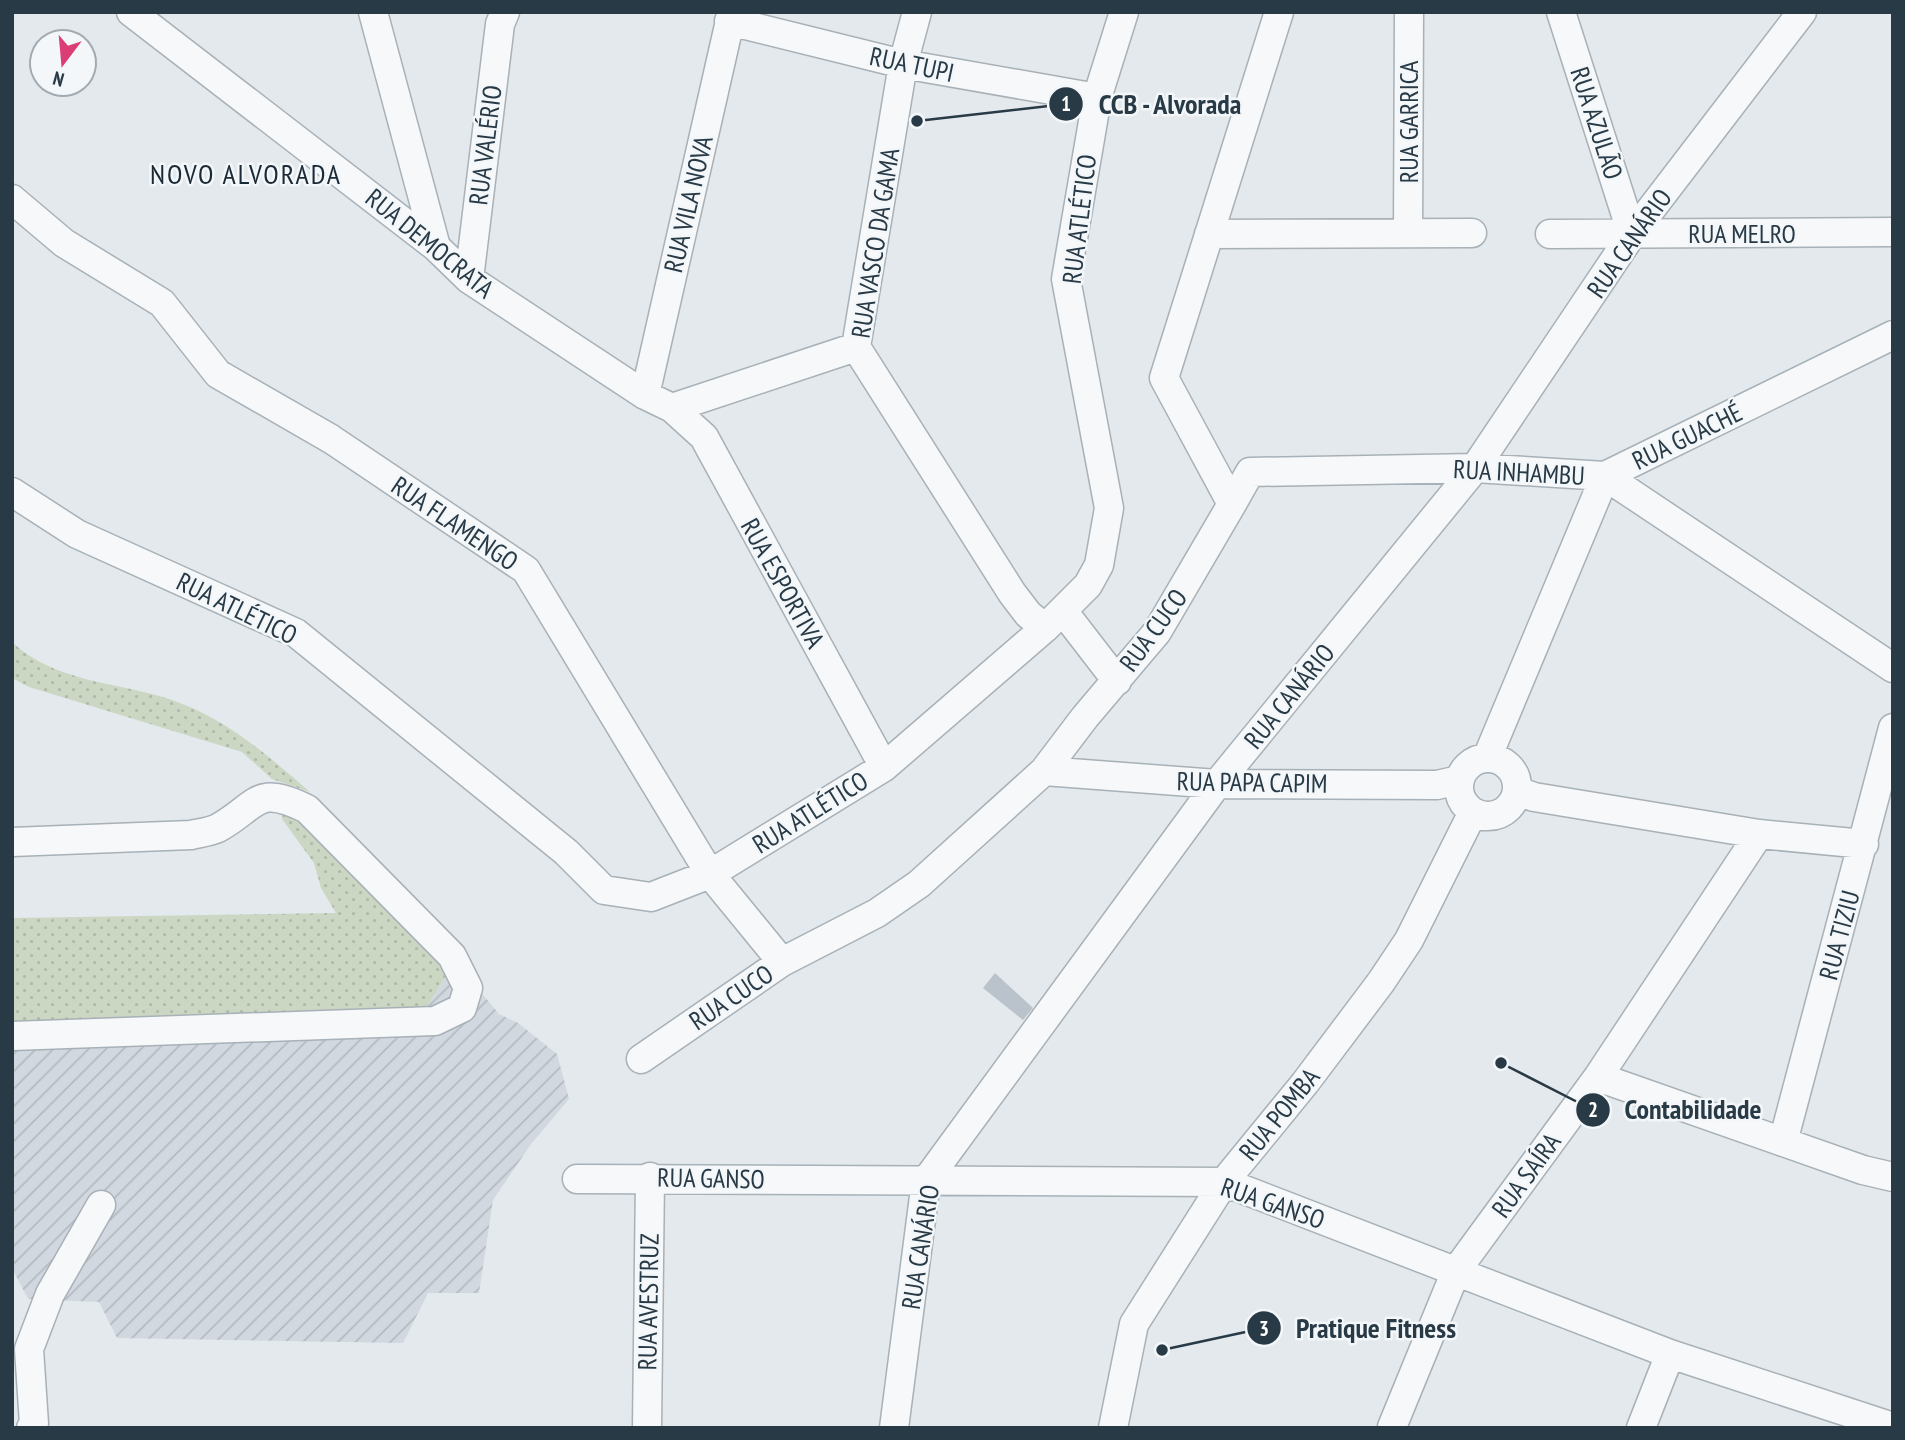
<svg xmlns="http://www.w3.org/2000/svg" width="1905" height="1440" font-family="'PT Sans Narrow',sans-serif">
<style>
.industrial{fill:url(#industrial-furrows)}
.grass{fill:url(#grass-dots)}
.building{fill:#bac3cb}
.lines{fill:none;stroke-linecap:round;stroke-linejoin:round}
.minor-casing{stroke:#a7b1b7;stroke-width:31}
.minor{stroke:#f6f8fa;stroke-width:28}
.labels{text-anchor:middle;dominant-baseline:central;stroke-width:5;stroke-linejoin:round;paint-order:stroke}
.street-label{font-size:26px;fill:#293a47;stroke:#f3f7f9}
.neighbourhood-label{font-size:28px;letter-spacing:2px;fill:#1b2a37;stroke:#f3f7f9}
.leader{fill:none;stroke:#293a47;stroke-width:2.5}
.callout-dot{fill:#293a47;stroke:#f3f7f9;stroke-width:2.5}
.mark-label{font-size:21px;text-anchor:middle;font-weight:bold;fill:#fff}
.callout-label{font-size:28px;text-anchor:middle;font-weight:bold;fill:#293a47;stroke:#f3f7f9;stroke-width:5;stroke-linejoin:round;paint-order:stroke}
</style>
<defs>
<pattern id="industrial-furrows" width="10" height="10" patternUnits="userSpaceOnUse" patternTransform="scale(1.75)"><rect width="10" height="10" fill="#d1d8df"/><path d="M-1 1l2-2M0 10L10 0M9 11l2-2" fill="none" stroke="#b3bac1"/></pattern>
<pattern id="grass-dots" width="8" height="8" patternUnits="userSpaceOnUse" patternTransform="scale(1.75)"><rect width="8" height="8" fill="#ccd7c3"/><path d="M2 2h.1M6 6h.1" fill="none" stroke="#afb9a9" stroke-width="1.8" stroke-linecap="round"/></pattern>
</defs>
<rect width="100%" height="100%" fill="#e3e9ec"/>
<!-- industrial -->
<path class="industrial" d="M455,961l44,53 19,9 39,31 12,45 -38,45 -38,56 -14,93h-51l-25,50 -286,-5 -18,-36 -71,-3 -16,-31v-246l415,-15z"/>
<!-- grass -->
<path class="grass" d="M12,642c43,41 107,40 160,58 55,19 95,55 138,92l-38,-13 -30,-27 -213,-65 -17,-9z
M283,797l172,164 -28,46 -415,15v-104l324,-5 -15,-25 -7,-25 -32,-44z"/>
<!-- building -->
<path class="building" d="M995,973l38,35 -10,12 -40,-32z"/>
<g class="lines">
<!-- minor casing -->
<g class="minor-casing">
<path id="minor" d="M131,12l305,235 33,32 176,116 27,13 32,29 180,330
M373,12l63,235
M917,12l-14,52 -47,283 156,246 16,21 17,14
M1561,12l71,222
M729,21l174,43 194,34
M12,199l52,44 98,60 56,71 113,65 195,131 184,304 72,88
M1408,232l1,-220
M1209,234l263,-1
M1550,234l343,-2
M469,279l31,-255 5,-12
M645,395l87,-383
M672,408l184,-61
M12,492l65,42 219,99 270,219 38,38 47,7 59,-23 174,-107 161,-139 43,-43 11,-20 10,-57 -43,-229 31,-181 27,-86
M1232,504l18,-32 225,-4 130,8 288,192
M1063,611l54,70
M1487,758l118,-282 288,-141
M1459 787a29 29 0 1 1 58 0a29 29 0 1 1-58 0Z
M1044,771l173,13 220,1 22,-5
M1517,791l17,6 225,37 105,10
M12,842l179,-7c9,-2 19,-3 27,-7 40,-22 37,-45 89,-19l145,147 16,32 -6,20 -27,13 -423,15
M641,1059l141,-97 95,-49 42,-29 125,-113 41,-54 72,-85 75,-128 -68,-126 115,-366
M1598,1077l265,93 30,7
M1783,1142l110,-414
M577,1179l647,3 446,172 223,73
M1392,1427l64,-156 142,-194 161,-243
M31,1428l3,-4 -5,-75 21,-55 51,-89
M647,1428l3,-251
M894,1428l32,-247 291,-397 258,-316 157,-234 170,-222
M1113,1428l21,-104 90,-142 81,-99 76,-101 28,-42 64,-128
M1641,1428l29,-74"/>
</g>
<!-- minor -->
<use href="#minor" class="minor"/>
</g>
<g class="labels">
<!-- street labels -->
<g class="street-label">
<text transform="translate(912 64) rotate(12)">RUA TUPI</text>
<text transform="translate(1408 122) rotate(-90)">RUA GARRICA</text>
<text transform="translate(1597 123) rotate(72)">RUA AZULÃO</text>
<text transform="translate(485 145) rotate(-83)">RUA VALÉRIO</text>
<text transform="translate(688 204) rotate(-77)">RUA VILA NOVA</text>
<text transform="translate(1079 219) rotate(-83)">RUA ATLÉTICO</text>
<text x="1742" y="233">RUA MELRO</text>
<text transform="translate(430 243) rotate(39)">RUA DEMOCRATA</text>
<text transform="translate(875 243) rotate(-81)">RUA VASCO DA GAMA</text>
<text transform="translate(1629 243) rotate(-55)">RUA CANÁRIO</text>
<text transform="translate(1687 436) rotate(-26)">RUA GUACHÉ</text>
<text transform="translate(1519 472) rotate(3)">RUA INHAMBU</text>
<text transform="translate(455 523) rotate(34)">RUA FLAMENGO</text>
<text transform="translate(783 583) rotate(61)">RUA ESPORTIVA</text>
<text transform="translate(237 608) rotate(26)">RUA ATLÉTICO</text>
<text transform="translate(1153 630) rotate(-54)">RUA CUCO</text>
<text transform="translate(1289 696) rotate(-51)">RUA CANÁRIO</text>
<text transform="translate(1252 782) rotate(1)">RUA PAPA CAPIM</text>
<text transform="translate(810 812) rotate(-32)">RUA ATLÉTICO</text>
<text transform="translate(1839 935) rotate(-75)">RUA TIZIU</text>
<text transform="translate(731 997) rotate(-34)">RUA CUCO</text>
<text transform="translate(1279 1114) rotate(-51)">RUA POMBA</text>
<text transform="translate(1526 1175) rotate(-54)">RUA SAÍRA</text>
<text transform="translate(711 1178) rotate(1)">RUA GANSO</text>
<text transform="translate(1273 1203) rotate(19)">RUA GANSO</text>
<text transform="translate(920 1247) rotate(-81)">RUA CANÁRIO</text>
<text transform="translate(648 1302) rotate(-89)">RUA AVESTRUZ</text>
</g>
<!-- neighbourhood labels -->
<g class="neighbourhood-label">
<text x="246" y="173">NOVO ALVORADA</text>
</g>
</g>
<!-- callouts -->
<path class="leader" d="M917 121L1066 104M1501 1063L1593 1110M1162 1350L1264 1328"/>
<g class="callout-dot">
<circle cx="917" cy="121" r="7"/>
<circle cx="1501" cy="1063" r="7"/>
<circle cx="1162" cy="1350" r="7"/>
<circle cx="1066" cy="104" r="18"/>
<circle cx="1593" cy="1110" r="18"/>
<circle cx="1264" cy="1328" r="18"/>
</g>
<g class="mark-label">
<text x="1066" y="111">1</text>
<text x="1593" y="1117">2</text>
<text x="1264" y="1336">3</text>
</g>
<g class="callout-label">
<text x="1170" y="114">CCB - Alvorada</text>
<text x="1693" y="1119">Contabilidade</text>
<text x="1376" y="1338">Pratique Fitness</text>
</g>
<!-- border -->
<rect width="1905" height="1440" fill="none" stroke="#293a47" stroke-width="28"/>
<!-- north arrow -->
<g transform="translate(63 63) rotate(196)"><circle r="33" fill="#f3f7f9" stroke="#a2abb2" stroke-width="2"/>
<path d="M0-5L12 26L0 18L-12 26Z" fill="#db3e75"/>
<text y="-10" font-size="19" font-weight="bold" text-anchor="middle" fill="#293a47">N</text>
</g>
</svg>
